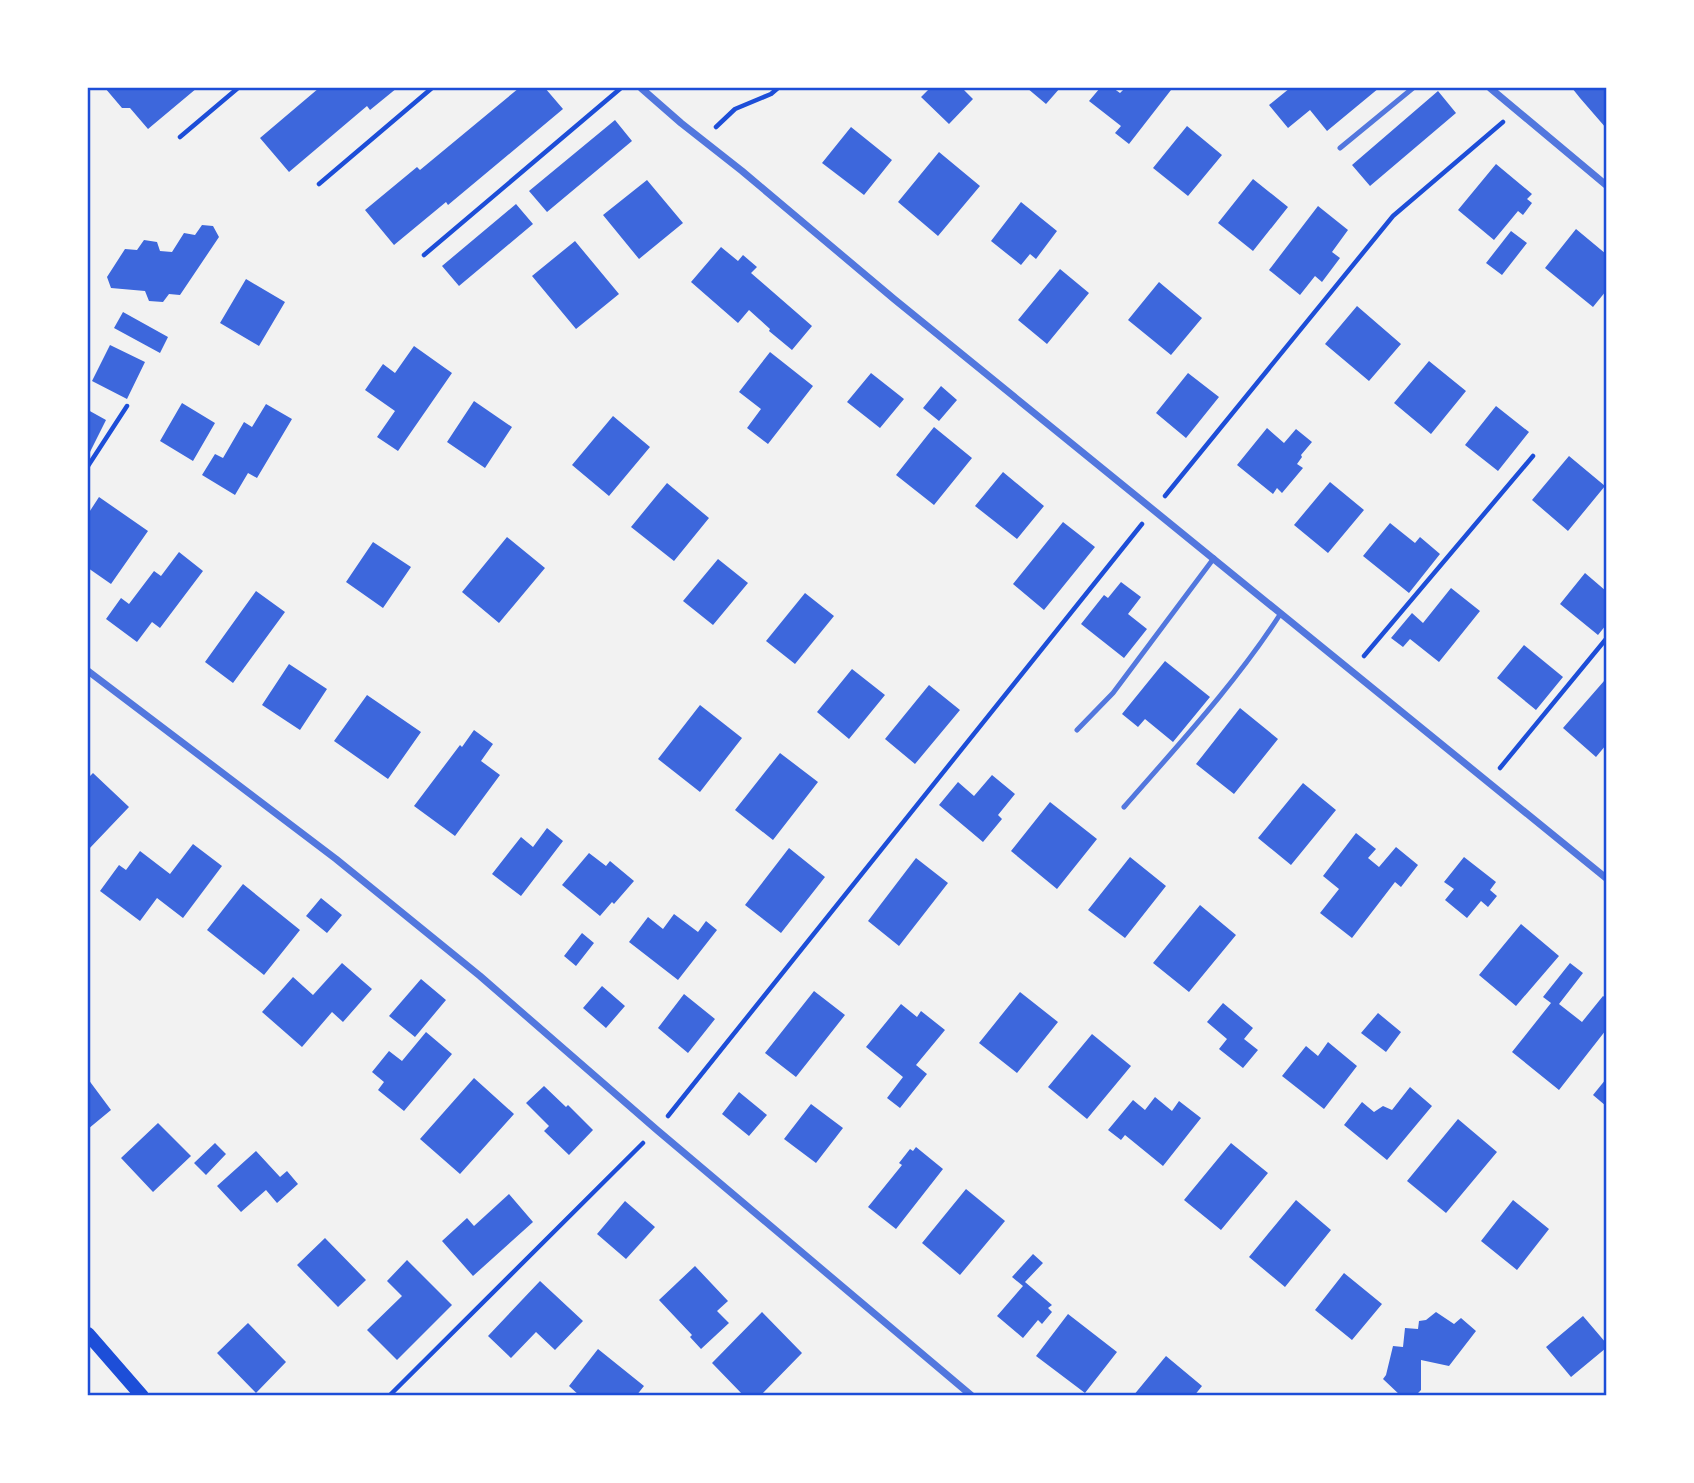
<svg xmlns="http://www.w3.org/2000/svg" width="1694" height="1483" font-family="Georgia,serif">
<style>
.building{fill:#3d67dc}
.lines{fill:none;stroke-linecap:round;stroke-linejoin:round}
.path{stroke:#1d4ed8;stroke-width:4.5}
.service{stroke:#5277de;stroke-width:5}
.minor{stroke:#5277de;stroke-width:7}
.secondary{stroke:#1d4ed8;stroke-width:14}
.neatline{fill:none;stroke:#1d4ed8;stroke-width:2.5}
</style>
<rect width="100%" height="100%" fill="#f2f2f2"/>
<!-- building -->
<path class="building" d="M105,88h92l-49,41 -18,-21h-8z
M319,88h78l-27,22 -3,-4 -78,66 -29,-34z
M519,88h26l18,21 -115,96 -2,-3 -52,43 -29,-35 52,-43 3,3z
M930,88h36l-2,2 9,9 -24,25 -28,-27z
M1027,88h33l-14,16z
M1100,88h13l7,5 5,-5h43l3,2 -42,54 -14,-11 6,-7 -32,-25z
M1290,88h89l-52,43 -17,-21 -22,18 -19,-23z
M1572,88h34v40l-26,-30z
M1438,91l18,22 -86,73 -18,-21z
M615,120l17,21 -85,71 -18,-21z
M1187,126l35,29 -34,41 -35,-28z
M851,127l41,33 -28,35 -42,-32z
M939,152l41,34 -42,50 -40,-34z
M1496,164l36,30 -5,5 5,4 -9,12 -5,-4 -24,29 -36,-30z
M1253,179l35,28 -35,44 -35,-28z
M647,180l36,43 -44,36 -36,-44z
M1021,202l36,29 -21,28 -6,-5 -9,11 -30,-24z
M516,204l17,20 -74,62 -17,-20z
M1318,206l30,24 -16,22 8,6 -18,24 -7,-6 -15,19 -31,-25z
M202,225l11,1 6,11 -39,58 -11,-1 -6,8 -14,-1 -4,-10 -34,-3 -4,-11 18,-28 12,1 7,-10 13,2 3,9 12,1 12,-19 11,2z
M1576,229l30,25v37l-13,16 -48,-39z
M1511,231l16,12 -25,32 -16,-12z
M575,241l44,53 -43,35 -44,-53z
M721,247l17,14 5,-6 14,12 -6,6 61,53 -20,24 -23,-19 1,-2 -21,-19 -11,13 -47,-41z
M1060,269l29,24 -42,51 -29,-24z
M246,279l39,23 -26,44 -39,-23z
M1159,282l43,36 -31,37 -43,-35z
M1357,306l44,38 -32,37 -44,-37z
M123,312l45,25 -8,16 -46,-25z
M110,345l35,17 -18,37 -35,-18z
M414,346l38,27 -54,78 -21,-14 18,-26 -30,-21 18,-26 12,9z
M770,352l43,34 -45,58 -21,-16 14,-19 -22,-17z
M1429,361l37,30 -35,43 -37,-31z
M871,373l33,26 -24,29 -33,-26z
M1188,373l31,24 -33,41 -30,-25z
M941,386l16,14 -18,21 -16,-13z
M474,401l38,26 -27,41 -38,-26z
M182,403l33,20 -22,38 -33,-20z
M266,404l26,15 -35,59 -9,-5 -13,22 -33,-20 13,-21 8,4 21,-36 8,5z
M1496,406l33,26 -31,39 -33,-26z
M88,410l18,10 -18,36z
M613,416l37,31 -41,49 -37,-31z
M934,427l38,31 -38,47 -38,-30z
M1267,428l17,15 12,-14 16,13 -11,13 1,2 -5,7 6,4 -21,25 -5,-5 -4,6 -36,-29z
M1569,456l36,30 -37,45 -36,-31z
M1003,472l41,34 -27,33 -42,-33z
M1330,482l34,28 -36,43 -34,-28z
M667,483l42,35 -35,43 -43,-34z
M99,497l49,34 -37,53 -23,-16v-54z
M1063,522l32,25 -51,63 -31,-26z
M1390,523l25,20 5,-6 20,17 -31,39 -46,-37z
M507,537l38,31 -46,55 -37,-31z
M373,542l38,25 -28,41 -37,-26z
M179,552l24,19 -43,57 -8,-6 -15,20 -31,-23 15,-21 8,6 25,-33 7,5z
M718,559l30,24 -35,42 -30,-24z
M1585,573l21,18v34l-8,10 -38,-31z
M1121,582l20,15 -13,17 19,15 -23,29 -43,-34 23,-29 4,3z
M1451,588l29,23 -41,51 -29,-23 -7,8 -12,-9 21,-25 11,10z
M256,591l29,21 -52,71 -28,-21z
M805,593l29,23 -39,48 -29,-23z
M1524,645l39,32 -27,33 -39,-32z
M1165,661l45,36 -37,45 -28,-23 -7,8 -16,-13z
M289,664l38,25 -27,41 -38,-25z
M852,669l33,26 -36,44 -32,-27z
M1604,681l2,2v62l-10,12 -33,-29z
M929,685l31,25 -45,54 -30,-25z
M367,695l54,37 -33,47 -54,-38z
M700,705l42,33 -42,54 -42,-33z
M1240,708l38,31 -44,55 -38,-30z
M474,730l19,14 -12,17 19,14 -45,61 -41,-30 46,-61 2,2z
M780,753l38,29 -45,58 -38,-30z
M93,773l36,34 -41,43v-72z
M992,775l23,19 -17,21 4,4 -19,23 -44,-37 19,-23 16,14z
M1303,783l33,27 -45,55 -33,-27z
M1050,802l47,37 -40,50 -46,-38z
M547,828l16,13 -42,55 -29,-22 29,-37 12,10z
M1356,833l20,16 -8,9 11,9 17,-20 22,18 -17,22 -6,-5 -43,56 -32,-25 19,-24 -16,-13z
M193,844l29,22 -39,52 -26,-20 -17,23 -40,-30 19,-26 7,5 14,-19 30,23z
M789,848l36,29 -44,56 -36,-28z
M589,853l17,13 4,-5 24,20 -20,23 -2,-2 -12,14 -38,-31z
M1130,857l36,29 -41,52 -37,-28z
M1464,857l32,25 -6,8 7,6 -9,11 -7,-6 -14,17 -22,-18 9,-11 -10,-7z
M916,858l32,25 -49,63 -31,-25z
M243,884l57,46 -36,45 -57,-45z
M321,898l21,17 -15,18 -21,-17z
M1200,905l36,30 -47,57 -36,-29z
M674,914l24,18 8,-11 11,9 -39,50 -49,-38 19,-25 15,12z
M1521,924l38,32 -43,50 -37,-31z
M582,933l12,10 -18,23 -12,-10z
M342,963l30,26 -29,33 -11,-10 -30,35 -40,-35 31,-35 20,18z
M1570,963l13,10 -24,31 23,18 21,-26 3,2v32l-47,60 -47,-38 39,-49 -8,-6z
M421,979l25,21 -31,37 -26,-21z
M602,986l23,20 -19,22 -23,-20z
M814,991l31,24 -49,62 -31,-24z
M1020,992l38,30 -41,51 -38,-30z
M684,994l31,25 -27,34 -30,-25z
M1223,1003l30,25 -9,11 14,11 -15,18 -24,-19 8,-10 -20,-17z
M901,1004l16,13 4,-6 24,19 -29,35 11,9 -27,34 -13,-10 16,-21 -37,-30z
M1378,1013l23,19 -15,20 -25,-19z
M426,1032l26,22 -48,57 -26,-21 6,-8 -12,-10 17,-21 13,10z
M1092,1034l39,32 -44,53 -39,-32z
M1328,1042l29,24 -33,43 -42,-33 24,-30 12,10z
M474,1078l40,36 -54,60 -40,-35z
M88,1079l23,31 -23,19z
M1606,1079v27l-13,-11z
M544,1086l22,21 2,-2 25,25 -24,25 -25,-24 5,-5 -23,-23z
M1410,1087l22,19 -45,54 -43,-35 18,-23 12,10 9,-6 9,4z
M739,1092l28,23 -18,21 -27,-22z
M1155,1097l17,14 7,-10 22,17 -38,48 -38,-31 -4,5 -13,-10 25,-30 12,10z
M811,1104l32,24 -27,35 -32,-24z
M1458,1119l39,33 -51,61 -39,-32z
M158,1123l33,33 -38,36 -32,-34z
M215,1143l11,11 -20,21 -12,-12z
M1231,1143l37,30 -47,57 -37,-30z
M916,1147l27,22 -47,60 -28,-22 34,-42 -3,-2 11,-14 3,2z
M256,1151l24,26 7,-6 11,13 -21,19 -11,-13 -25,22 -24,-26z
M966,1189l39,32 -45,54 -38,-32z
M509,1194l24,28 -60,54 -31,-35 25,-23 7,8z
M1296,1200l35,30 -46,57 -36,-30z
M1513,1200l36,29 -32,41 -36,-29z
M625,1201l30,26 -29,32 -29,-25z
M325,1238l41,42 -28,27 -41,-42z
M1033,1254l10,9 -18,19 27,23 -4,3 4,4 -10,12 -4,-4 -15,18 -26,-22 26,-30 -11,-9z
M407,1260l45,45 -55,55 -30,-30 35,-34 -15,-15z
M695,1266l33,35 -11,10 12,12 -28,26 -11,-12 2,-2 -33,-35z
M1344,1273l38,31 -30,36 -37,-30z
M540,1281l43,40 -28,29 -19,-18 -25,26 -23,-22z
M762,1312l40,41 -42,43h-16l-32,-33z
M1436,1312l18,12 7,-6 15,13 -27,35 -28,-6v30l-6,6h-14l-18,-17 3,-4 7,-29 10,1 2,-19 13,1 1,-8 7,-1z
M1068,1314l49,38 -32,41 -49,-37z
M1583,1316l23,27v5l-35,29 -25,-30z
M248,1323l38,39 -30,31 -39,-40z
M598,1349l46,37 -8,10h-56l-11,-10z
M1166,1356l36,30 -8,10h-61z"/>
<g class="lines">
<!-- path -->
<path class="path" d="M716,127l19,-18 36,-15 7,-6
M180,137l58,-49
M319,184l113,-96
M424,255l197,-167
M88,466l39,-60
M1165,496l228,-280 110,-94
M1364,656l169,-200
M1500,768l106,-129
M668,1116l474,-592
M389,1396l254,-253"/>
<!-- service -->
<path class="service" d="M1340,148l73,-60
M1077,730l36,-37 101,-135
M1124,807c55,-63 112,-124 157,-194"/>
<!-- minor -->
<path class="minor" d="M641,88l40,35 61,48 152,128 712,579
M1490,88l116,97
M88,671l248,188 144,117 177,154 315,266"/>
<!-- secondary -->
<path class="secondary" d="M88,1334l54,62"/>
</g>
<!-- border -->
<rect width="1694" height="1483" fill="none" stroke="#ffffff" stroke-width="178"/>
<rect x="89" y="89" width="1516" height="1305" class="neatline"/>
</svg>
